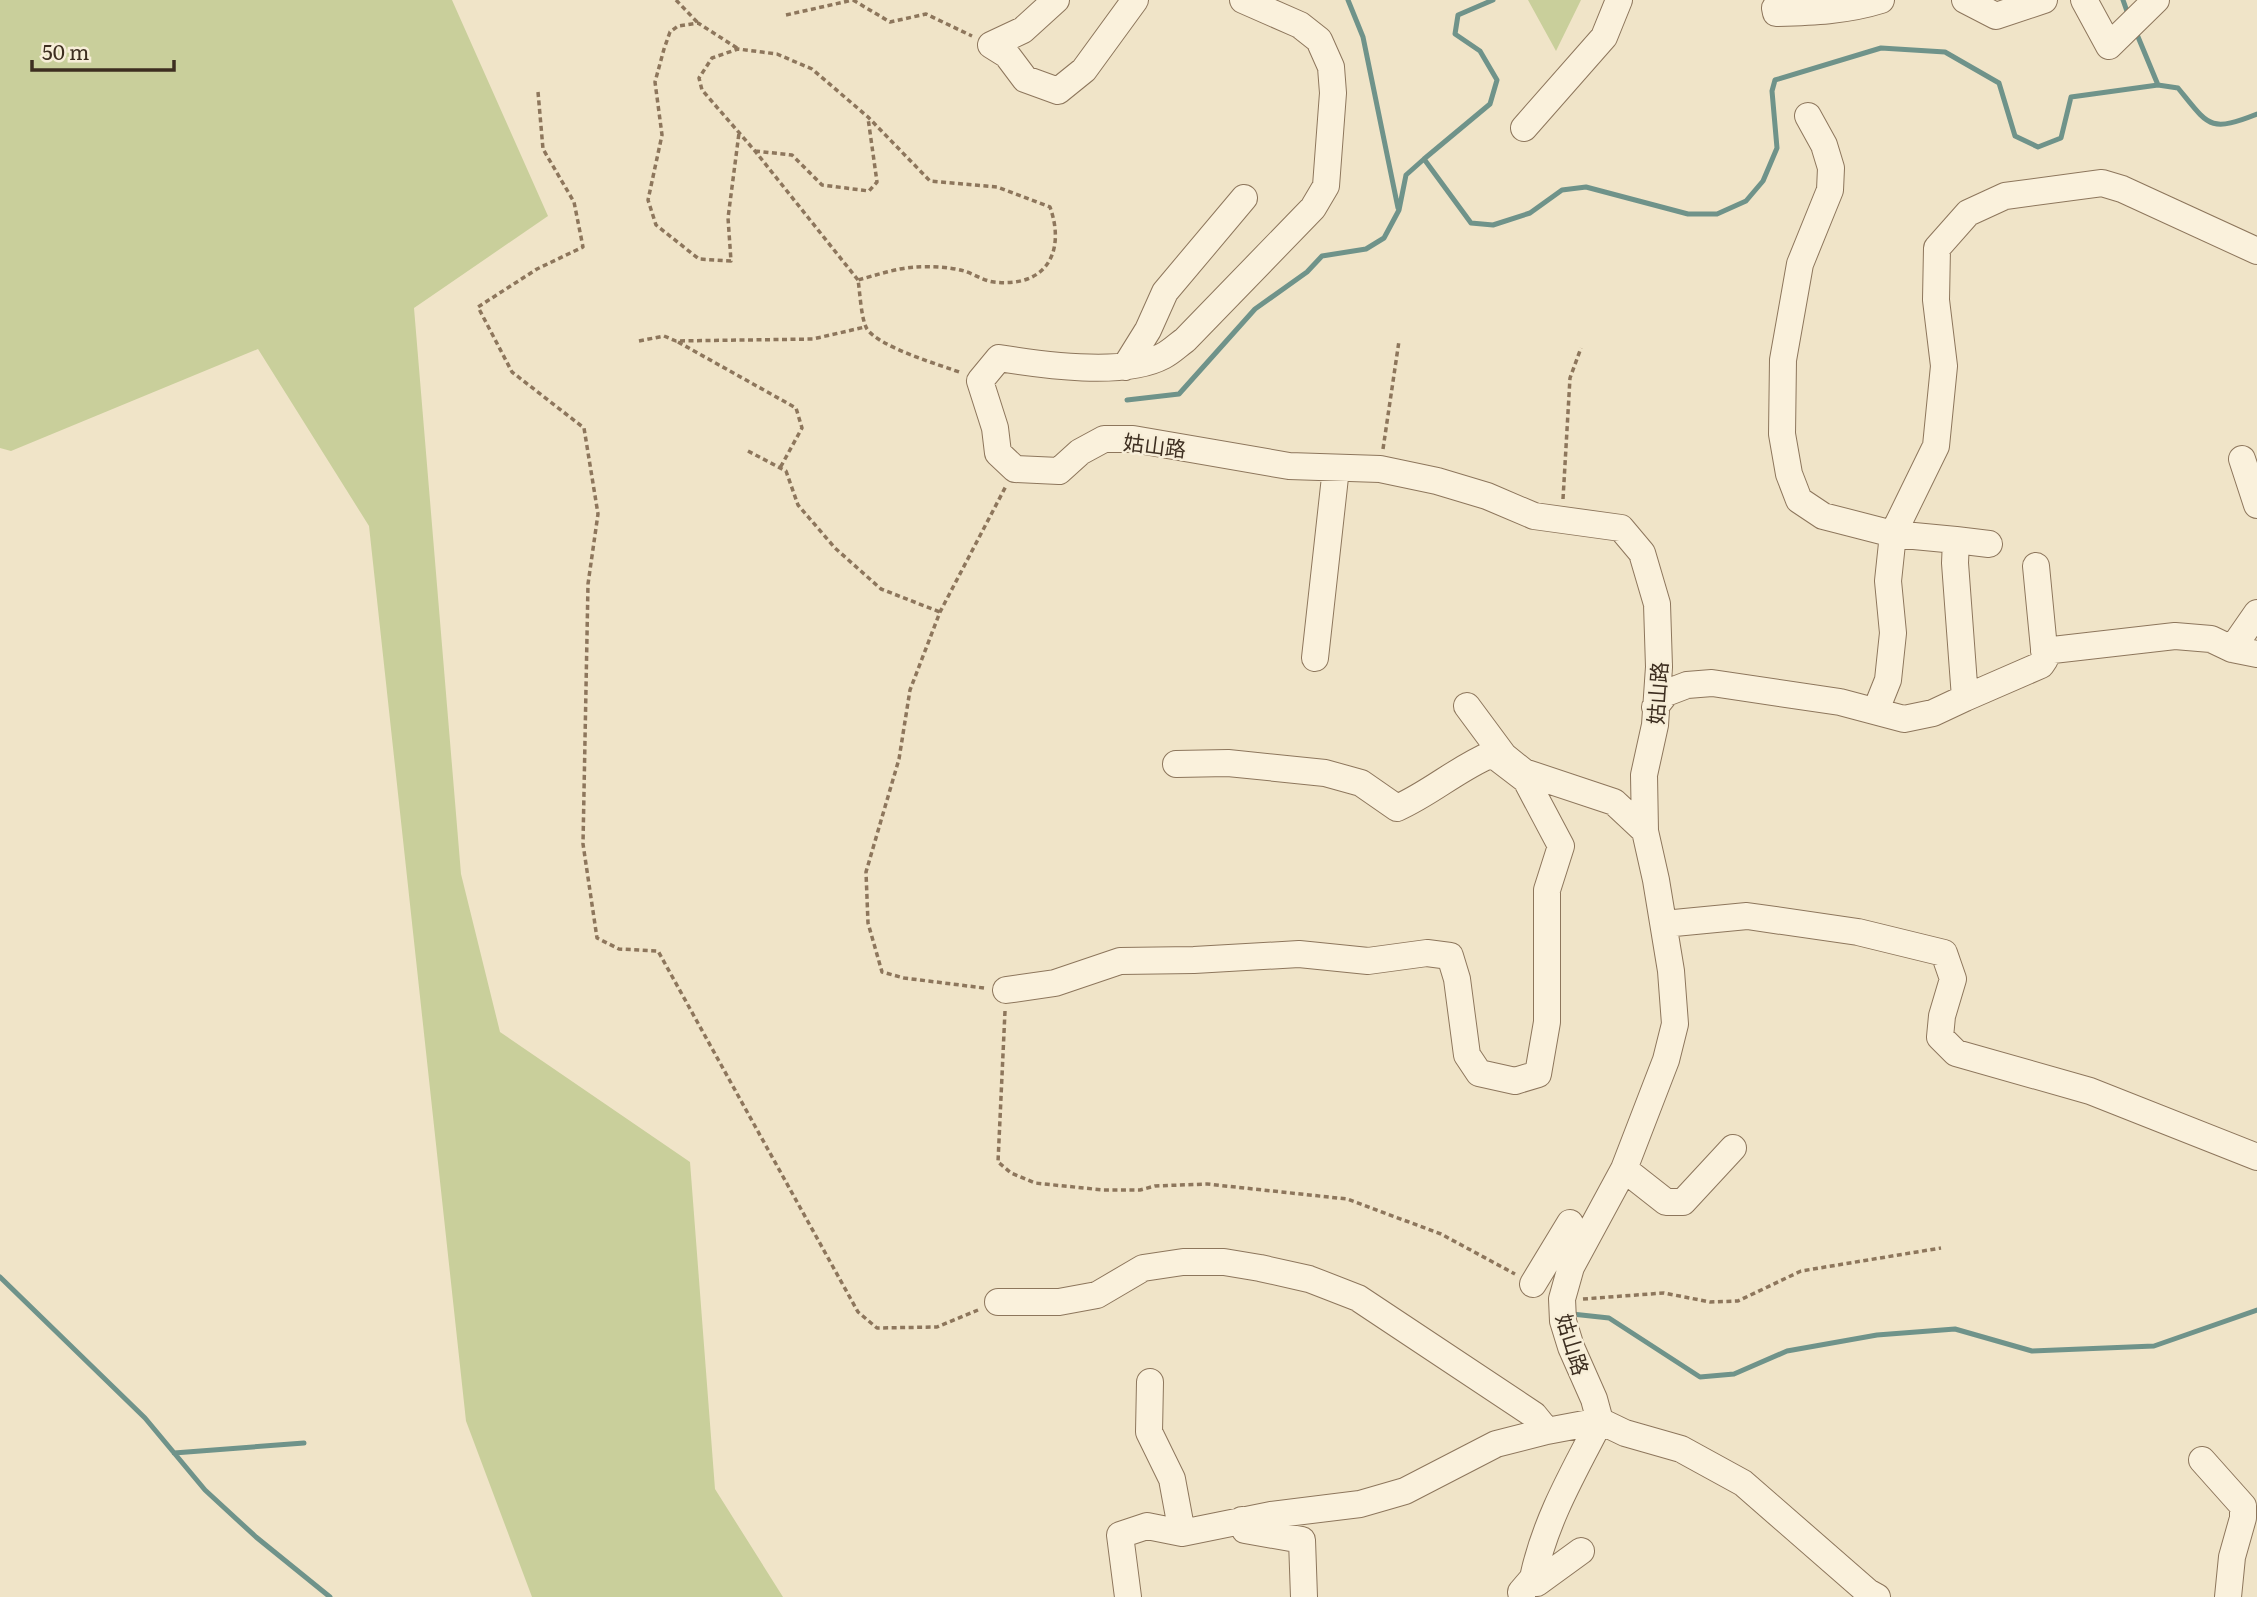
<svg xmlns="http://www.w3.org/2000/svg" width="2257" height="1597" font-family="Literata,'Noto Sans TC',serif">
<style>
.green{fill:#c9cf9b}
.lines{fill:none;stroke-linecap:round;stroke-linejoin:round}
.stream{stroke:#6f938a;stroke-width:5}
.minor-casing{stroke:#8d765c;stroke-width:28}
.path{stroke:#8d765c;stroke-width:3.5;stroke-dasharray:5 3.5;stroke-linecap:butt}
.minor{stroke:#faf1dc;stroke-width:26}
.labels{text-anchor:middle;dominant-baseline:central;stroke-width:5;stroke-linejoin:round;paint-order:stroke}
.street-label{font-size:21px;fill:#3d2e20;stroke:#f7eed8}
</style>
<rect width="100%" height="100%" fill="#f0e4c8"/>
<!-- green -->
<path class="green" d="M0,0h452l96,216 -134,92 47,566 39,158 190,130 25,327 68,108h-251l-66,-176 -97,-895 -111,-177 -247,102 -11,-3z
M1528,0h53l-25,51z"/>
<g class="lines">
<!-- stream -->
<path class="stream" d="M1348,0l15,37 35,171
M1493,0l-35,15 -3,19 25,17 17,29 -7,24 -66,55 47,64 22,2 37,-12 32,-23 24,-3 102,27h29l29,-13 17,-20 14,-33 -5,-57 3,-11 106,-32 64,4 54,31 16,53 23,11 23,-9 10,-41 87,-12 20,3c31,38 31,45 79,26
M2123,0l6,17
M2136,32l22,53
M1127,400l52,-6 76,-85 52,-37 15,-16 44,-7 18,-11 15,-28 7,-35 18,-16
M0,1277l145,141 60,72 51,47 74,60
M1572,1314l37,4 91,59 34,-3 53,-23 90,-16 78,-6 77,22 122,-5 103,-36
M174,1453l130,-10"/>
<!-- minor casing -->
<g class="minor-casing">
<path id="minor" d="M1056,0l-33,30 -32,15 16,10 18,24 33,12 26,-21 51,-70
M1243,0l57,25 19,15 12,27 2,26 -7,93 -13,22 -128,132c-7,5 -14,12 -22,16 -39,21 -121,9 -164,2l-19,23 15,47 3,25 17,16 44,2 21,-19 24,-13h29l156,27 91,3 57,12 50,15 47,20 87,12 21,25 15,51 2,63 -4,58 -11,50 1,56
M1782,0l-7,8 1,5c36,-1 70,-2 105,-13
M1965,0l31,16 48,-16
M2084,0l25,46 47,-46
M1808,116l16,29 7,23 -1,22 -30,74 -17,96 -1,74 7,40 10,26 24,16 70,18 63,6 -1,23 10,135 76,-33 4,-6 -9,-93
M1524,128l80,-91 15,-37
M1125,367l23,-37 17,-38 79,-94
M2242,459l15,46
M1956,540l33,4
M2232,649l25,5
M2044,651l131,-15 36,3 21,10 25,-36
M1315,658l21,-190
M1467,706l37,50 20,16 90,30 31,29 11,49 15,91 4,53 -9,36 -42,109 -53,98 -9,32 1,22 8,26 23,52 6,22 25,12 56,16 62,34 125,109 9,5
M1655,707l11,-14 21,-8 25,-2 128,19 64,17 29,-6 32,-15
M1876,710l12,-30 5,-47 -5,-52 5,-47 43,-88 8,-80 -8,-66 1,-52 31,-35 37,-17 97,-13 20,6 135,62
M1664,924l83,-8 111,16 86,21 9,26 -11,37 -2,21 16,16 134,38 167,66
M1006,990l49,-7 65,-22 74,-1 105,-6 69,7 59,-8 23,3 7,23 10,76 12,18 36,8 23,-7 9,-52v-132l14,-44 -35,-66 -34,-26c-34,14 -61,39 -95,54l-36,-25 -36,-10 -97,-10 -52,1
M1624,1169l42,33h17l50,-54
M1533,1284l37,-61
M998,1302h61l38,-7 46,-27 40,-6h41l36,6 49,11 49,19 176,117 13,16 53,-10c-27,52 -55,100 -67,157
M1150,1382l-1,50 23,47 10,54
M2202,1460l41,46v12l-11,39 -4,40
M1242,1520l3,10 57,10 2,57
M1128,1597l-8,-62 27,-9 35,7 89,-18 89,-11 45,-13 91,-47 51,-13
M1522,1597l-1,-5 12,-14 4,5 44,-32"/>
</g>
<!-- path -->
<path class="path" d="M676,0l22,23
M853,0l37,22 36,-8 46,22
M786,15l67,-15
M737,48l-39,-25 -20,3 -8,6 -6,17 -9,33 7,53 -14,65 8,25 43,34 32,2 -3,-43 11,-85
M538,92l5,57 31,53 9,45 -46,22 -59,38 34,65 72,56 14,86 -10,70 -5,260 14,94 22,11 39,2 200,361 19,16 60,-1 41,-17
M755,151l37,4 30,30 47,6 8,-9 -9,-64
M858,280l-103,-129 -53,-61 -3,-12 13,-20 26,-9 39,5 35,15 56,48 62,64 67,6 53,20c16,45 -4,81 -56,75 -10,-1 -20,-8 -30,-11 -13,-4 -34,-5 -48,-4 -19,1 -40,8 -58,13 2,12 3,39 9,49 12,18 73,36 95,44
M639,341l25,-5 12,5 137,-2 52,-12
M678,342l118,66 6,20 -22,40
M1383,449l16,-108
M748,451l38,20 12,34 37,43 46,41 59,23
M1563,499l7,-121 11,-30
M984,988l-80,-10 -22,-6 -14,-49 -2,-51 33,-113 11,-69 30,-78 66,-126
M1005,1011l-7,151 13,11 24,10 68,7h37l15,-4 52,-2 140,15 94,35 74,40
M1583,1299l81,-6 46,9 28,-1 63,-30 140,-23"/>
<!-- minor -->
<use href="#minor" class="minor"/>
</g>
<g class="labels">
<!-- street labels -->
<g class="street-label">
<text transform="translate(1155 444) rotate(7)">姑山路</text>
<text transform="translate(1656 693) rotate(-86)">姑山路</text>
<text transform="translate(1574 1344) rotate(73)">姑山路</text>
</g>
</g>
<!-- scale -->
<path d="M32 60v10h142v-10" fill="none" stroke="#3d2e20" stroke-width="3.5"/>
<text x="42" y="60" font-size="21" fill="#3d2e20" stroke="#f7eed8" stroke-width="5" paint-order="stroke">50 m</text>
</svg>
